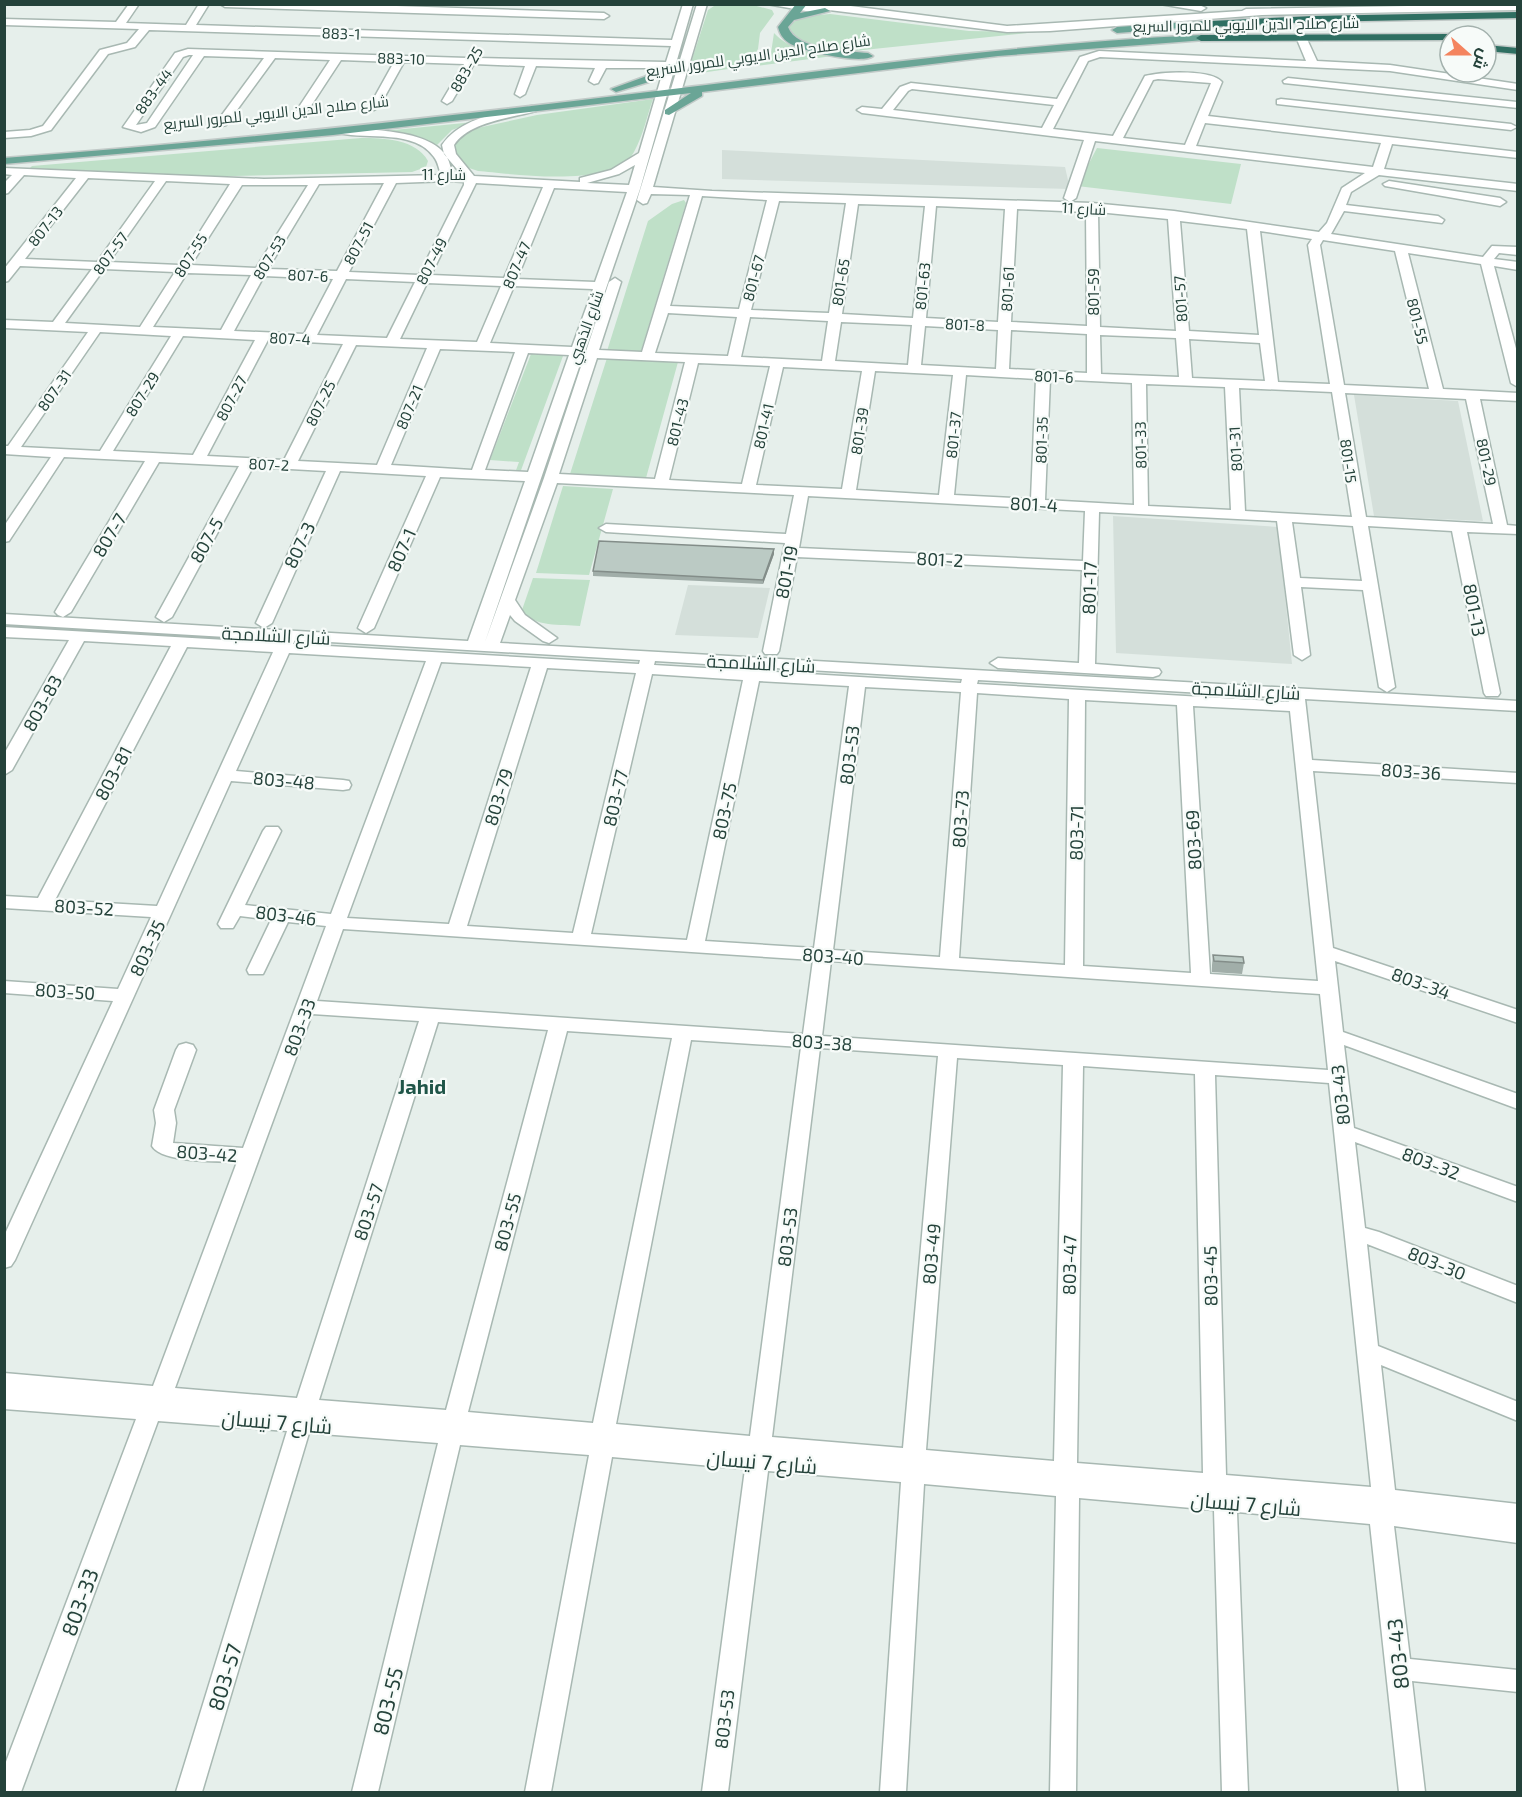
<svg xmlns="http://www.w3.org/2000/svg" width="1522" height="1797" font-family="'Exo 2',Cairo,sans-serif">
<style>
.built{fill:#d4dfda}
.green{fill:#bfe0c8}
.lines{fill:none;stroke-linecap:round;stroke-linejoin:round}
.minor-casing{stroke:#a8b8b2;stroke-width:3}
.major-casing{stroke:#c2cac8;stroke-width:3}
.highway-casing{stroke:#c2cac8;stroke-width:3}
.minor{fill:#fff;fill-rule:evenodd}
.major{fill:#6aa596;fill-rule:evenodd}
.highway{fill:#2f6f62;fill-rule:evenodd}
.wall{fill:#a1aea9}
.shaded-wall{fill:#838d89}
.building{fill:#bbcac4;stroke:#838d89;stroke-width:1.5}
.labels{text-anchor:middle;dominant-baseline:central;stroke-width:4.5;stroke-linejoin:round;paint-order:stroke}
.far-street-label{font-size:15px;fill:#24423a;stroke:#f7fbf9}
.street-label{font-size:18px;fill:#24423a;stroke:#f7fbf9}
.neighbourhood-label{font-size:20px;font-weight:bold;fill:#1f5548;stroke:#f7fbf9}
.near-street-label{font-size:21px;fill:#24423a;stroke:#f7fbf9}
</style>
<rect width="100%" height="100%" fill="#e6efeb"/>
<!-- built -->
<path class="built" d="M722,150l343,17 5,22 -348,-10z
M1354,395l104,6 25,120 -109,-5z
M1113,516l165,11 14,137 -176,-11z
M688,585l82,3 -12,50 -83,-3z"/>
<!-- green -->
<path class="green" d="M717,4l36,1 19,5 2,4 -14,19 -2,16 -7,11 -23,9 -41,6 21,-65z
M830,14l139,17 68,1 -183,19 -45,-5 -21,-10v-10c12,-10 27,-11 42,-12z
M774,33c16,17 36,19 59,23l-77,10 15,-13z
M653,99c-6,17 -10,37 -19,53 -20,37 -120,22 -156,19l-9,-3 -16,-18 4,-9 10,-9 15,-5 55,-12z
M474,122l-22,8 -15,15 -27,-10 -26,-4z
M361,138c23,0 55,1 67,23l-2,6 -14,5 -221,5 -161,-9 2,-2z
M1097,148l144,16 -10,40 -154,-18z
M684,200l2,3 -45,148h-34l41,-130 24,-17z
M531,354l32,2 -43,117h-5l4,-11 -29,-2z
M607,358l71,4 -32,116 -76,-4z
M563,486l50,3 -24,86 -53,-2z
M533,578l57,2 -10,46c-19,-2 -46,2 -58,-16z"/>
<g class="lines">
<!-- minor casing -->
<g class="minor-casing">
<path id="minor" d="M129,4h10l-13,19 60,2 13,-21h10l-13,21 476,15 11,-36h10l-53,185 -155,453 59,-164 65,-196 6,-4 6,4 -22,68 43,2 48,-157 -39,-1 -4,9 -4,1 -6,-4 60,-196h10l-54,183 59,4 380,12 82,8 145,21 8,-9 15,-35 23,-15 -270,-32 -19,57 -6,4 -6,-4 20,-58 -222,-27 -5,-3 5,-3 20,2 18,-22 11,-4 146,16 23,-42 19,-6 207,10 -10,-24 5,-3 5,3 11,24 73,4 128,19v6l-128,-19 -290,-14 -12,4 -35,68 60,7 32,-60c17,-4 66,-7 77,6l-14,34 310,36v6l-126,-14 -8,25 134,15v7l-139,-16 -28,17 -5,13 92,11 6,4 -2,3 -98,-12 -13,23 152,23 9,-11 26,1v8l-19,-2 -5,6 24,3v8l-24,-4 24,90v31l-7,-4 -30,-119 -73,-11 35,136 75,4v8l-38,-2 27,126 11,1v8l-51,-2 33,161 -2,3h-12l-2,-3 -32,-162 -84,-5 27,161 -8,5 -8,-5 -16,-97 -62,-3 9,68 -8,5 -8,-5 -17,-134 -178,-9 -4,152 64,5 2,3 -2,3 -6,2 -155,-9 -8,-5 8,-5 81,5 3,-93 -285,-13 -18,94 -2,3h-12l-2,-3 22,-108 -179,-11 -7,-4 7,-4 180,10 8,-39 -237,-12 -42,117 10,15 32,23 -8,5 -6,-2 -28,-20 -5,-6 -10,28 1018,58v10l-213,-12 7,61 206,13v10l-205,-12 20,177 185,62v13l-183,-62 8,71 175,62v15l-174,-64 10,83 164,59v15l-163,-60 10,86 14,4 139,54v17l-151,-59 11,102 140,56v19l-137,-56 14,125 123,14v39l-124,-17 16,133 108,11v22l-106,-11 13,111h-26l-29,-268 -133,-12 11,280h-26l-8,-282 -135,-12 -3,294h-26l6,-296 -132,-12 -18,308h-26l21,-310 -133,-11 -40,321h-26l43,-323 -133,-12 -61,335h-26l64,-337 -129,-10 -82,347h-26l86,-349 -129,-10 -107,359h-26l111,-361 -129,-10 -137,371h-17v-25l132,-348 -132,-10v-18l75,6 -75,-6v-18l149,13 84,-224c-19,-1 -75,1 -85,-16l4,-23 -2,-13 22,-60 3,-5 7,-2 7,2 3,5 -22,60 2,13 -3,20 70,5 83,-222 -38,-4 -23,48 -2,4h-14l-2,-4 24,-50 -31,-4 -7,12h-12l-3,-4 45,-93 3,-4h12l3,4 -36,74 86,9 95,-253 -137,-8 -53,118 107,9 6,1 2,4 -2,4 -6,1 -112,-9 -216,479 -4,6 -7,2v-32l109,-235 -109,-8v-12l114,8 33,-72 -147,-9v-12l34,2 133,-252 -87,-5 -72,129 -8,5v-21l65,-114 -65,-3v-10l274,16 1,-3 -275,-16v-10l464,27 57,-160 -85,-4 -66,151 -8,5 -8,-5 68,-152 -86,-5 -68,152 -8,5 -8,-5 70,-152 -73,-4 -81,150 -8,5 -8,-5 83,-151 -80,-4 -88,150 -8,5 -5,-2 -3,-3 90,-151 -81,-4 -55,84 -5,1v-16l47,-69 -47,-3v-8h4l80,-114 -84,-4v-8l49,2 39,-53 -72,-3 -12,15 -4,1v-13l72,-91 -52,-3 -16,18 -4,1v-11l8,-8 -8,-1v-6l260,11 177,-4c-2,-6 -3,-13 -7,-18 -19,-28 -66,-17 -95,-24l-2,-2 6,-3c30,2 111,1 108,47h11l-18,-21 -2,-9c19,-28 59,-32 90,-39l5,3 -1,2c-25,7 -67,11 -82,34l2,9 18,22 106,6v-4l31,-8 28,-17 25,-85h-58l-8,15 -4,1 -5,-3 6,-13 -59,-2 -11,28 -5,3 -5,-3 10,-28 -51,-2 -22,37 -5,3 -5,-3 22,-37 -60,-2 -25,45 -5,3 -5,-3 25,-45 -53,-2 -38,58 -4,1 -6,-3 37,-56 -55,-2 -49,67 -4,1 -6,-3 48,-65 -60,-2 -49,71 -14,5 -18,-5 52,-74 13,-4 279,9 5,-8 4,-1 5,3 -3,6 188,4 5,-16 -522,-16 -14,17 -27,7 -57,76 -20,6 -27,2v-6l26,-2 13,-4 57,-76 27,-7 12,-14 -135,-4v-6l112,3zM189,55h4l-46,68 -11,2 47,-68zM1158,79l53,4 -26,62 -62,-7 30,-58zM912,89l142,16 -12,23 -149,-18 15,-19zM1205,123l176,20 -8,24 -177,-21zM635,165l-6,20 -42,-2 32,-9zM88,178l67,3 -58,81 -72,-3zM166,181l64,3 -51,81 -70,-3zM448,181l16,1v3l-45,90 -70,-3 47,-89zM384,183l-47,88 -69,-2 51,-85zM476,183l67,4 -39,91 -73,-3zM242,185h66l-52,83 -65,-3zM554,188l73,4 -32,90 -78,-3zM702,196l65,4 -28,109 -69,-3zM779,201l67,2 -17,110 -78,-3zM858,204l67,2 -12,112 -71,-4zM936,206l69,3 -7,113 -72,-4zM1017,209l69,3 1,114 -76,-4zM1098,212l70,7 8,112 -76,-4zM1180,221l67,8 12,106 -70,-4zM1260,231l52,8 -4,6 22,139 -52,-2zM1323,240l72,11 34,138 -85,-4 -24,-140zM104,269l71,3 -35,55 -75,-4zM187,273l64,2 -30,55 -68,-3zM264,276l69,3 -29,55 -70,-3zM346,279l69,3 -28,56 -70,-3zM427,283l74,3 -24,56 -77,-3zM514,286l79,3 -21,58 -82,-4zM668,313l69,4 -9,39 -73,-3zM750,317l78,4 -6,40 -81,-4zM841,322l71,3 -4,40 -73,-4zM925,326l73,4 -2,39 -75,-4zM1011,330l76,4v39l-78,-4zM100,332l71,4 -71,115 -79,-4zM1100,335l76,3 3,39 -78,-3zM183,336l72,4 -62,115 -80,-4zM1189,339l71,4 5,38 -73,-3zM268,340l75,4 -59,116 -77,-4zM356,345l71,3 -50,117 -79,-4zM440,349l75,3 -43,118 -81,-5zM528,353l41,2 -41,117 -43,-2zM597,358l88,4 -30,117 -96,-5zM698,363l72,3 -28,118 -73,-4zM783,367l79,4 -20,118 -86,-4zM875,371l78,4 -14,120 -83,-5zM966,375l70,4 -5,120 -77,-4zM1050,379l82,4 2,122 -89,-5zM1146,384l79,3 6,123 -83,-4zM1239,388l93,4 20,125 -107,-6zM1345,393l121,6 27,125 -127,-7zM808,496l277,15 -2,50 -284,-13zM1292,522l61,4 9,55 -62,-3zM295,640l345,20 -1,4 -346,-20zM187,647l86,5 -116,254 -102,-6zM655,661l307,18 -1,4 -307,-18zM441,662l90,5 -82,257 -102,-6zM547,668l89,5 -63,260 -106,-7zM652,674l91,6 -56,260 -96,-6zM978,680l311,18v4l-312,-18zM759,681l90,5 -35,262 -109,-7zM865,687l96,5 -21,265 -107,-7zM977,693l92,6 -4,266 -106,-7zM1085,700l92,5 14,268 -108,-7zM1193,706l97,5 28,270 -108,-7zM343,929l470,31 -10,74 -486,-33zM831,961l489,33 8,76 -506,-34zM312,1014l107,7 -122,377 -122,-10zM438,1022l110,8 -102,380 -127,-10zM567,1031l105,7 -79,385 -125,-11zM691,1040l110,7 -51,389 -134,-12zM820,1048l118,8 -35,392 -131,-11zM957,1058l106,7 -9,396 -128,-11zM1083,1066l112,8 8,399 -126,-10zM1215,1075l114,8 42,404 -145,-12z
M220,4h116l268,9 5,3 -5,3 -379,-12z
M767,4h68l172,22 235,-15 4,-2 272,-5v6l-256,5 -212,16 -43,1 -186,-23v3l-4,1z
M1160,4h37l9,4 -5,3z
M1288,78l229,24 1,6 -234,-25 -1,-2z
M1281,99l230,25 6,3 -6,3 -234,-26v-4z
M1389,181l111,17 6,4 -6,4 -115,-20 -2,-2z"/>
</g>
<!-- major casing -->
<g class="major-casing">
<path id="major" d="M796,4h11l-7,9 25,-5 5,3 -36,9 -6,7c8,23 59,24 80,26l5,3c-11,9 -72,-5 -84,-13 -7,-5 -9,-9 -11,-16z
M1190,22l4,1v4l-77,6 -5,-3 5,-3z
M1201,35l4,1v4l-207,16 -296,36v4l-33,19 -4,-1v-4l26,-17 -358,42 -329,29v-6c216,-16 430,-40 644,-66 184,-22 367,-48 553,-57z
M669,64l5,3 -1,2 -21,12 -36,11 -5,-3 33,-12z"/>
</g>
<!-- highway casing -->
<g class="highway-casing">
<path id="highway" d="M1518,12v6l-205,4 -123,6 -5,-3 5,-3 123,-6z
M1450,34l4,2h-4v4l-249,1 -5,-3 5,-3z
M1486,45l32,3v6l-32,-3z"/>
</g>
<!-- minor -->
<use href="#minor" class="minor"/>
<!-- major -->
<use href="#major" class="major"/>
<!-- highway -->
<use href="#highway" class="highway"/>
</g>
<!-- wall -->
<path class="wall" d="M774,549v5l-11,30 -170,-8v-5z
M1213,955l31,8 -2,11 -30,-2v-7z"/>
<!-- shaded-wall -->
<path class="shaded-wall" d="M774,549v5l-11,30v-4z"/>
<!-- building -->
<path class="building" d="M599,541l175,8 -11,31 -170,-9z
M1213,955l30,2 1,6 -30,-2z"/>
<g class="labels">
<!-- far-street labels -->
<g class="far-street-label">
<text transform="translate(1246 24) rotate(-1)">شارع صلاح الدين الايوبي للمرور السريع</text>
<text transform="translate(341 33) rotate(2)">883-1</text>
<text transform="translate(758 55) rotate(-8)">شارع صلاح الدين الايوبي للمرور السريع</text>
<text transform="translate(401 58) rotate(2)">883-10</text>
<text transform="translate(466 69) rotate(-60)">883-25</text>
<text transform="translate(153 91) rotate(-54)">883-44</text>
<text transform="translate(276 112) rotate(-6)">شارع صلاح الدين الايوبي للمرور السريع</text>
<text x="444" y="174">شارع 11</text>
<text transform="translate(1084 208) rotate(3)">شارع 11</text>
<text transform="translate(45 226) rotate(-52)">807-13</text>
<text transform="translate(358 243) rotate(-62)">807-51</text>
<text transform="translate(110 253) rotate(-54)">807-57</text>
<text transform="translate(190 255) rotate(-58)">807-55</text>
<text transform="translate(269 257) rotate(-59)">807-53</text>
<text transform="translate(431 261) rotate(-63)">807-49</text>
<text transform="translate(516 265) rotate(-67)">807-47</text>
<text transform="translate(308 275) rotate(3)">807-6</text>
<text transform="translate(753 278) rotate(-75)">801-67</text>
<text transform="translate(840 282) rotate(-81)">801-65</text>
<text transform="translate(922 286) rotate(-84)">801-63</text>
<text transform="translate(1007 289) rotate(-87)">801-61</text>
<text transform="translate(1093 292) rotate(-90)">801-59</text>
<text transform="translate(1180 299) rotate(-94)">801-57</text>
<text transform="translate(1418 321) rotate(76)">801-55</text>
<text transform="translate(965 324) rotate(3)">801-8</text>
<text transform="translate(585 327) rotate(-70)">شارع الذهبي</text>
<text transform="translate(290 338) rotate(3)">807-4</text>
<text transform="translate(1054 376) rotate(3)">801-6</text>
<text transform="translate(54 390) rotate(-55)">807-31</text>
<text transform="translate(142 394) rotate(-58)">807-29</text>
<text transform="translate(231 398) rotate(-62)">807-27</text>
<text transform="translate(320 403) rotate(-64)">807-25</text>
<text transform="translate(409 407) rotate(-67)">807-21</text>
<text transform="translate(677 422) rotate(-76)">801-43</text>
<text transform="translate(763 426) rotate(-77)">801-41</text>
<text transform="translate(859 431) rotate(-81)">801-39</text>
<text transform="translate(953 435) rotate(-84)">801-37</text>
<text transform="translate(1041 440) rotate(-88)">801-35</text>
<text transform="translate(1140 445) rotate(-91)">801-33</text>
<text transform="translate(1235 449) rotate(-93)">801-31</text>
<text transform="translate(1349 461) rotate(82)">801-15</text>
<text transform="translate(1487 462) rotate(78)">801-29</text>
<text transform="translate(269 464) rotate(3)">807-2</text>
</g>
<!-- street labels -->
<g class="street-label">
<text transform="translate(1034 504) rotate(3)">801-4</text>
<text transform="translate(109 535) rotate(-59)">807-7</text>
<text transform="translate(206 540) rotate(-61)">807-5</text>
<text transform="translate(299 545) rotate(-65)">807-3</text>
<text transform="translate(401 550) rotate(-66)">807-1</text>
<text transform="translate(940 559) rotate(3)">801-2</text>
<text transform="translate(786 572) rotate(-79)">801-19</text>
<text transform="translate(1089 588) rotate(-88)">801-17</text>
<text transform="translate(1475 610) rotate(79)">801-13</text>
<text transform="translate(276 635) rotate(3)">شارع الشلامجة</text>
<text transform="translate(761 663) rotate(3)">شارع الشلامجة</text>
<text transform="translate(1246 690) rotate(3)">شارع الشلامجة</text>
<text transform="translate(42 703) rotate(-61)">803-83</text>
<text transform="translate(849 755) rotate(-83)">803-53</text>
<text transform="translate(1411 771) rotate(4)">803-36</text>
<text transform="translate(113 773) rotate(-62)">803-81</text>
<text transform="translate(284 780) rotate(5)">803-48</text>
<text transform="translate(498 797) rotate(-73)">803-79</text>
<text transform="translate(615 798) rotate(-77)">803-77</text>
<text transform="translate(724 811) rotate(-78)">803-75</text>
<text transform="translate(960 819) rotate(-86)">803-73</text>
<text transform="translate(1076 833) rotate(-89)">803-71</text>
<text transform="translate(1193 840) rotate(-93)">803-69</text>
<text transform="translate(84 907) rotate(4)">803-52</text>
<text transform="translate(286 915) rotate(7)">803-46</text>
<text transform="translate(147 948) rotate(-65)">803-35</text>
<text transform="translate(833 956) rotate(4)">803-40</text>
<text transform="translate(1421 983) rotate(20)">803-34</text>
<text transform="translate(65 991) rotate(4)">803-50</text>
<text transform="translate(299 1027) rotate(-70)">803-33</text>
<text transform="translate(822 1042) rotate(4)">803-38</text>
<text transform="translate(1340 1095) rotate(-96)">803-43</text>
<text transform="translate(207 1153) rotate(4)">803-42</text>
<text transform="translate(1431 1163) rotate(21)">803-32</text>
<text transform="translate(368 1212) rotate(-72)">803-57</text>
<text transform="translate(507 1222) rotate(-75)">803-55</text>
<text transform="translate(787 1237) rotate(-83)">803-53</text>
<text transform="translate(931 1254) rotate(-85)">803-49</text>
<text transform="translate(1437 1263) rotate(22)">803-30</text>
<text transform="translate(1069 1265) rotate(-89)">803-47</text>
<text transform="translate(1210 1276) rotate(-91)">803-45</text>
<text transform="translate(724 1719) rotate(-83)">803-53</text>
</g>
<!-- neighbourhood labels -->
<g class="neighbourhood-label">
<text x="422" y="1086">Jahid</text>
</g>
<!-- near-street labels -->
<g class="near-street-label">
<text transform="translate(277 1421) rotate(5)">شارع 7 نيسان</text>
<text transform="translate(762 1461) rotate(5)">شارع 7 نيسان</text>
<text transform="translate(1246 1503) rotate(5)">شارع 7 نيسان</text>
<text transform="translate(79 1602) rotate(-70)">803-33</text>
<text transform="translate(1397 1654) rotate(-96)">803-43</text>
<text transform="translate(224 1677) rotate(-73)">803-57</text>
<text transform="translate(387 1701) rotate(-76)">803-55</text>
</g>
</g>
<!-- border -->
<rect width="1522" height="1797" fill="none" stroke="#24423a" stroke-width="12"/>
<!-- north arrow -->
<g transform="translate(1468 54) rotate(111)"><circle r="28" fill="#f7fbf9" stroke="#a3b1ad" stroke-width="1.5"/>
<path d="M0-4.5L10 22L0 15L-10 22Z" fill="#f4845f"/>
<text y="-9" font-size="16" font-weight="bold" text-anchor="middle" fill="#24423a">ش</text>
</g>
</svg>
